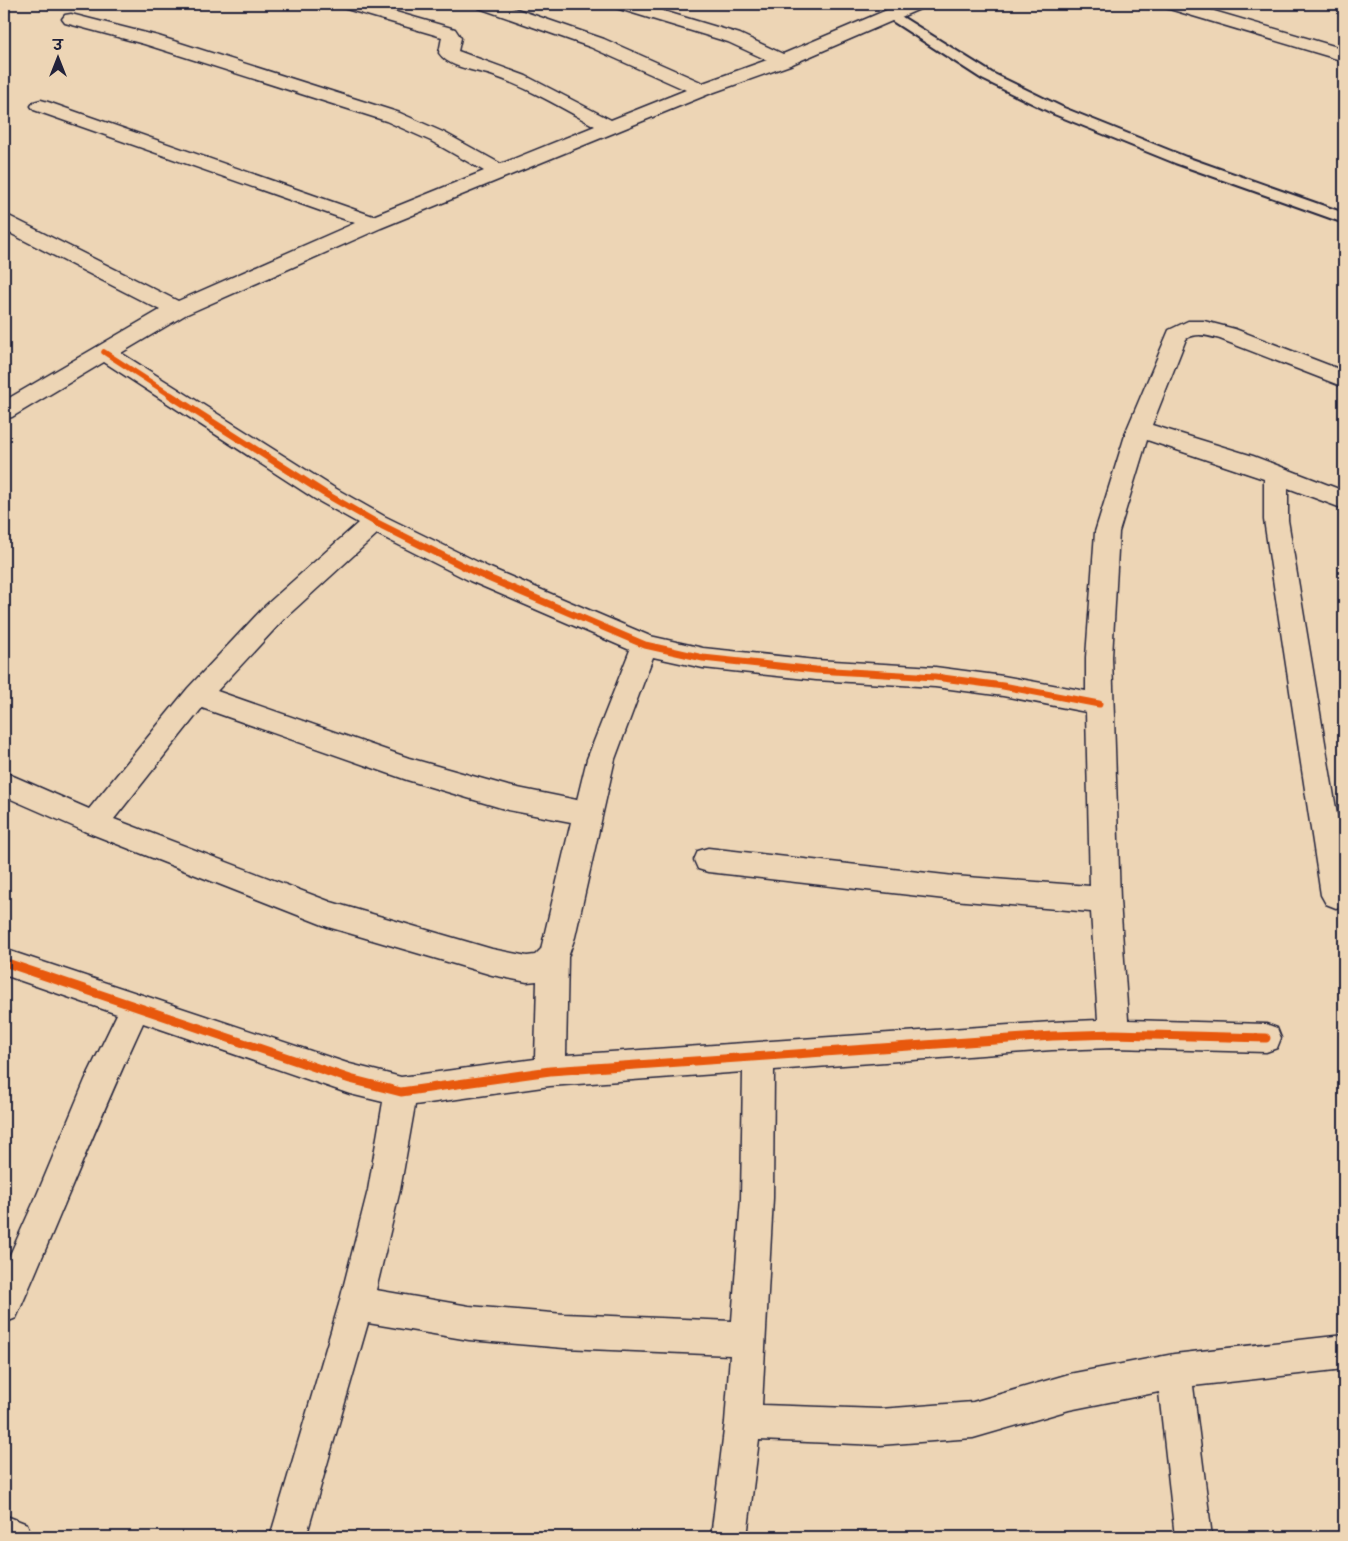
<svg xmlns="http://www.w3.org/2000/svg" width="1348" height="1541" font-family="Itim,'Playpen Sans Deva',sans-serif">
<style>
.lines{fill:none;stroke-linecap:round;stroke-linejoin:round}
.lane-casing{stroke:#22223b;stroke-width:4}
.street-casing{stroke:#22223b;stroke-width:3}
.secondary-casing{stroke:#22223b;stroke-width:3}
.lane{fill:#edd5b5;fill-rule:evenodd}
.street{fill:#edd5b5;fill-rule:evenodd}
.secondary{fill:#edd5b5;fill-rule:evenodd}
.cycleway-far2-casing{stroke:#edd5b5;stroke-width:8}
.cycleway-far1-casing{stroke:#edd5b5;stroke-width:10}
.cycleway-casing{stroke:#edd5b5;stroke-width:12}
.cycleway-far2{stroke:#e8590c;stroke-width:5.5}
.cycleway-far1{stroke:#e8590c;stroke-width:7}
.cycleway{stroke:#e8590c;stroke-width:9}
</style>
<rect width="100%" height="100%" fill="#edd5b5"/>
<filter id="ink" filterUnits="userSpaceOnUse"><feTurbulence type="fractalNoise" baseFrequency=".02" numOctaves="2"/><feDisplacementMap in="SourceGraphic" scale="10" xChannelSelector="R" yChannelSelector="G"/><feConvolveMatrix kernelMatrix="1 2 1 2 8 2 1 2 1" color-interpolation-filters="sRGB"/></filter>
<g filter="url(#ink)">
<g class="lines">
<!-- lane casing -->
<g class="lane-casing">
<path id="lane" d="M891,10l101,63 72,35 122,49 158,56v10l-169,-60 -121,-49 -72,-35 -96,-62 -2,-3 2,-3z"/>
</g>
<!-- street casing -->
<g class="street-casing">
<path id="street" d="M340,4h28l87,25 6,9 -3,13 68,25 85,44 75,-30 -96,-43 -111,-39 -3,-4h26l102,35 99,44 64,-23 -39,-18 -112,-34 -3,-4h27l100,30 43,20 118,-50h24l-3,4 -132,57 -81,29 -328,134 -196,87 -64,38 212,134 51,29 104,51 162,69 53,12 113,12 119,7 68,9 83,15v-34l9,-125 32,-103 42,-99 19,-9h16l31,8 109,42v16l-124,-48c-12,-3 -23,-7 -34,0l-34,86 101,31 91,35v18l-56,-21v32l56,337v48l-8,3 -10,-4 -5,-9 -57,-375v-41l-117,-39 -28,92 -7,125 8,243 8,120 138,4 11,4 4,10 -4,10 -11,4 -152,-4 -62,2 -278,20 -1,128 -11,207 118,4 93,-7 96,-28 105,-20 170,-19v34l-151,17 19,151h-37l-16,-145 -90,18 -96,28 -93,7 -121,-5 -12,97h-36l14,-115 5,-67 -166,-7 -95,-8 -101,-17 -62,214h-36l69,-233 29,-114 15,-88 -33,-8 -207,-71c-45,97 -84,197 -127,295l-12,5v-55l32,-71 49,-117 32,-66 -113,-39v-26l346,115 51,13 134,-18 2,-78 -10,1 -35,-7 -164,-48 -244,-96 -80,-35v-24l85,37 99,-121 78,-83 92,-82 -43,-24 -211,-137 -92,55 -8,2v-18l156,-91 -156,-80v-14l7,1 167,84 177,-78 -321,-113 -3,-4 3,-4 7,-2 7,2 325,114 111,-45 -53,-30 -45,-20 -242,-77 -79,-21 -3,-4 3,-4 6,-1 87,22 242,77 45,20 56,31 94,-38c-33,-18 -68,-39 -104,-51 -16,-5 -42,-7 -52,-22l3,-16 -99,-29zM377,534l93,47 160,69 -43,109 -10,41 -69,-14 -99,-28 -192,-67 67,-72zM653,657l50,11 113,12 119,7 68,9 83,16 4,174 -136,-10 -246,-28 -10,3 -4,9 4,9 10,3 246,28 137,12 7,108 -46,2 -486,33 2,-98 7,-20 40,-178zM202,708l205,72 101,30 63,12 -30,127 -6,6 -8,1 -35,-7 -161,-47 -217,-83zM743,1072l-2,126 -9,123 -168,-7 -95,-8 -93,-16 24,-100 15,-85 135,-19z
M4,1515l23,9 5,13h-28z"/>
</g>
<!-- secondary casing -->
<g class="secondary-casing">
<path id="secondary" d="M1163,4h27l154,45v12l-178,-53z"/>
</g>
<!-- lane -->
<use href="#lane" class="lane"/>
<!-- street -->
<use href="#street" class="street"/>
<!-- secondary -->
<use href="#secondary" class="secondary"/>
<!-- cycleway-far2 casing -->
<g class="cycleway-far2-casing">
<path id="cycleway-far2" d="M104,352l68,44"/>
</g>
<!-- cycleway-far1 casing -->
<g class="cycleway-far1-casing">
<path id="cycleway-far1" d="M170,395l154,98 51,29 104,52 166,71 58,13 113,12 119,7 68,9 96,18"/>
</g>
<!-- cycleway casing -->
<g class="cycleway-casing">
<path id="cycleway" d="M4,962l346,117 51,13 149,-21 502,-35 62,-2 152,4"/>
</g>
<!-- cycleway-far2 -->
<use href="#cycleway-far2" class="cycleway-far2"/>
<!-- cycleway-far1 -->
<use href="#cycleway-far1" class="cycleway-far1"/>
<!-- cycleway -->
<use href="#cycleway" class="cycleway"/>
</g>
</g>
<!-- margin -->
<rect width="1348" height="1541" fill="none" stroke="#edd5b5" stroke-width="20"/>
<rect x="10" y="10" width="1328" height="1521" fill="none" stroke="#22223b" stroke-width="2" filter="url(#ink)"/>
<!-- north arrow -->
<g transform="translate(58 58)" stroke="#edd5b5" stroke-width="4" paint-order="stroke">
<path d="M0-4L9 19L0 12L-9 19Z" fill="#22223b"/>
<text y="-8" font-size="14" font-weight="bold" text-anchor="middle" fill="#22223b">उ</text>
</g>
</svg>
